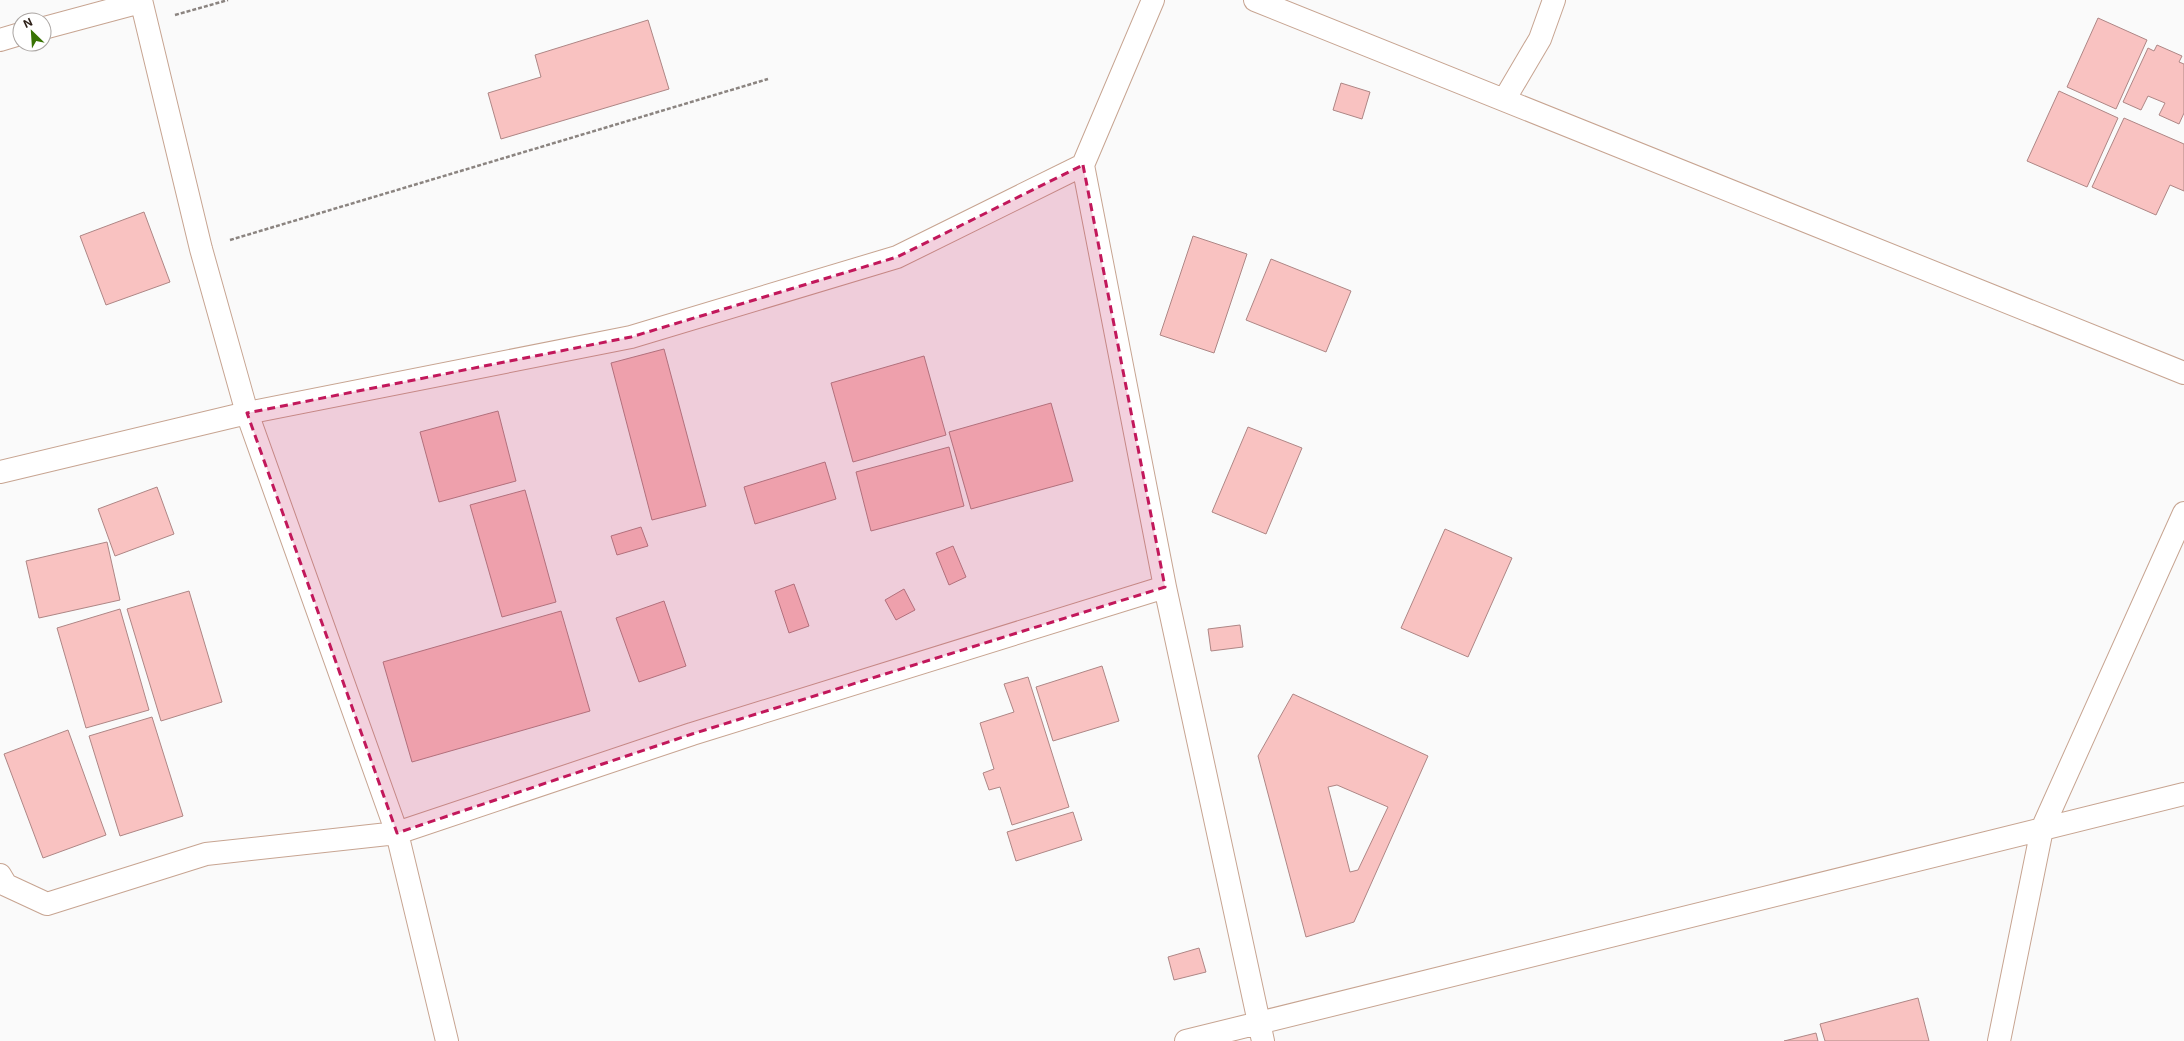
<svg xmlns="http://www.w3.org/2000/svg" width="2184" height="1041" font-family="Inter,sans-serif">
<style>
.building{fill:#f9c2c1;stroke:#ae8685;fill-rule:evenodd}
.lines{fill:none;stroke-linecap:round;stroke-linejoin:round}
.minor-casing{stroke:#c7a491;stroke-width:24}
.path{stroke:#8b8480;stroke-width:2.5;stroke-dasharray:4 2;stroke-linecap:butt}
.minor{stroke:#fff;stroke-width:22}
.marked{fill:#c2185b;fill-opacity:0.2;stroke:#c2185b;stroke-width:3;stroke-dasharray:8 5;stroke-linejoin:round}
</style>
<rect width="100%" height="100%" fill="#fafafa"/>
<!-- building -->
<path class="building" d="M2098,18l49,22 -31,69 -49,-22z
M648,20l21,69 -168,50 -13,-46 53,-16 -6,-22z
M2157,45l25,11 -3,6 5,2v49l-5,11 -20,-9 6,-12 -17,-7 -7,14 -18,-8 25,-54 6,3z
M1341,83l29,9 -8,27 -29,-9z
M2059,91l59,27 -31,69 -60,-26z
M2124,118l60,26v47l-14,-6 -14,30 -64,-28z
M144,212l26,70 -64,23 -26,-69z
M1193,236l54,18 -33,99 -54,-18z
M1271,259l80,32 -25,61 -80,-32z
M664,349l42,157 -54,14 -41,-157z
M924,356l22,79 -93,27 -22,-79z
M1051,403l22,78 -102,28 -22,-77z
M498,411l18,70 -77,21 -19,-70z
M1248,427l54,21 -36,86 -54,-22z
M949,447l15,59 -93,25 -15,-59z
M825,462l11,37 -81,25 -11,-37z
M157,487l17,47 -59,22 -17,-47z
M525,490l31,112 -54,15 -32,-112z
M641,527l7,19 -31,9 -6,-19z
M1445,529l67,29 -44,99 -67,-29z
M107,542l13,58 -81,18 -13,-57z
M953,546l13,31 -17,8 -13,-32z
M794,584l15,42 -20,7 -14,-42z
M904,589l11,21 -19,10 -11,-20z
M189,591l33,111 -61,19 -34,-112z
M664,601l22,65 -47,16 -23,-64z
M120,609l29,101 -63,18 -29,-100z
M561,611l29,100 -178,51 -29,-100z
M1240,625l3,22 -32,4 -3,-22z
M1102,666l17,55 -66,20 -17,-54z
M1028,677l41,130 -57,18 -12,-38 -11,3 -6,-17 11,-4 -14,-46 34,-11 -10,-28z
M1293,694l135,62 -74,166 -48,15 -48,-181zM1337,785l51,22 -30,63 -8,2 -22,-85z
M152,717l31,99 -63,20 -31,-100z
M68,730l38,105 -63,23 -39,-104z
M1073,812l9,28 -66,21 -9,-29z
M1199,948l7,24 -32,8 -6,-23z
M1918,998l11,43h-104l-5,-17z
M1816,1033l2,8h-34z"/>
<g class="lines">
<!-- minor casing -->
<g class="minor-casing">
<path id="minor" d="M1153,0l-70,165 82,422 98,454
M1255,0l929,373
M44,28l97,-26
M0,40l20,-6
M1504,100l36,-61 14,-39
M0,472l247,-59 -46,-164 -60,-249
M0,875l6,10 41,19 159,-50 191,-21 295,-99 473,-147
M447,1041l-50,-208 -150,-420 384,-76 266,-80 186,-92
M1186,1041l998,-247
M1999,1041l43,-212 142,-316"/>
</g>
<!-- path -->
<path class="path" d="M175,15l53,-15
M230,240l538,-161"/>
<!-- minor -->
<use href="#minor" class="minor"/>
</g>
<!-- marked area -->
<path class="marked" d="M1083,165l82,422 -473,147 -295,99 -150,-420 384,-76 266,-80z"/>
<!-- north arrow -->
<g transform="translate(32 32) rotate(335)"><circle r="19" fill="#ffffff" stroke="#aaa5a2"/>
<path d="M0-3L7 15L0 10L-7 15Z" fill="#387304"/>
<text y="-6" font-size="11" font-weight="bold" text-anchor="middle" fill="#2b1e16">N</text>
</g>
</svg>
